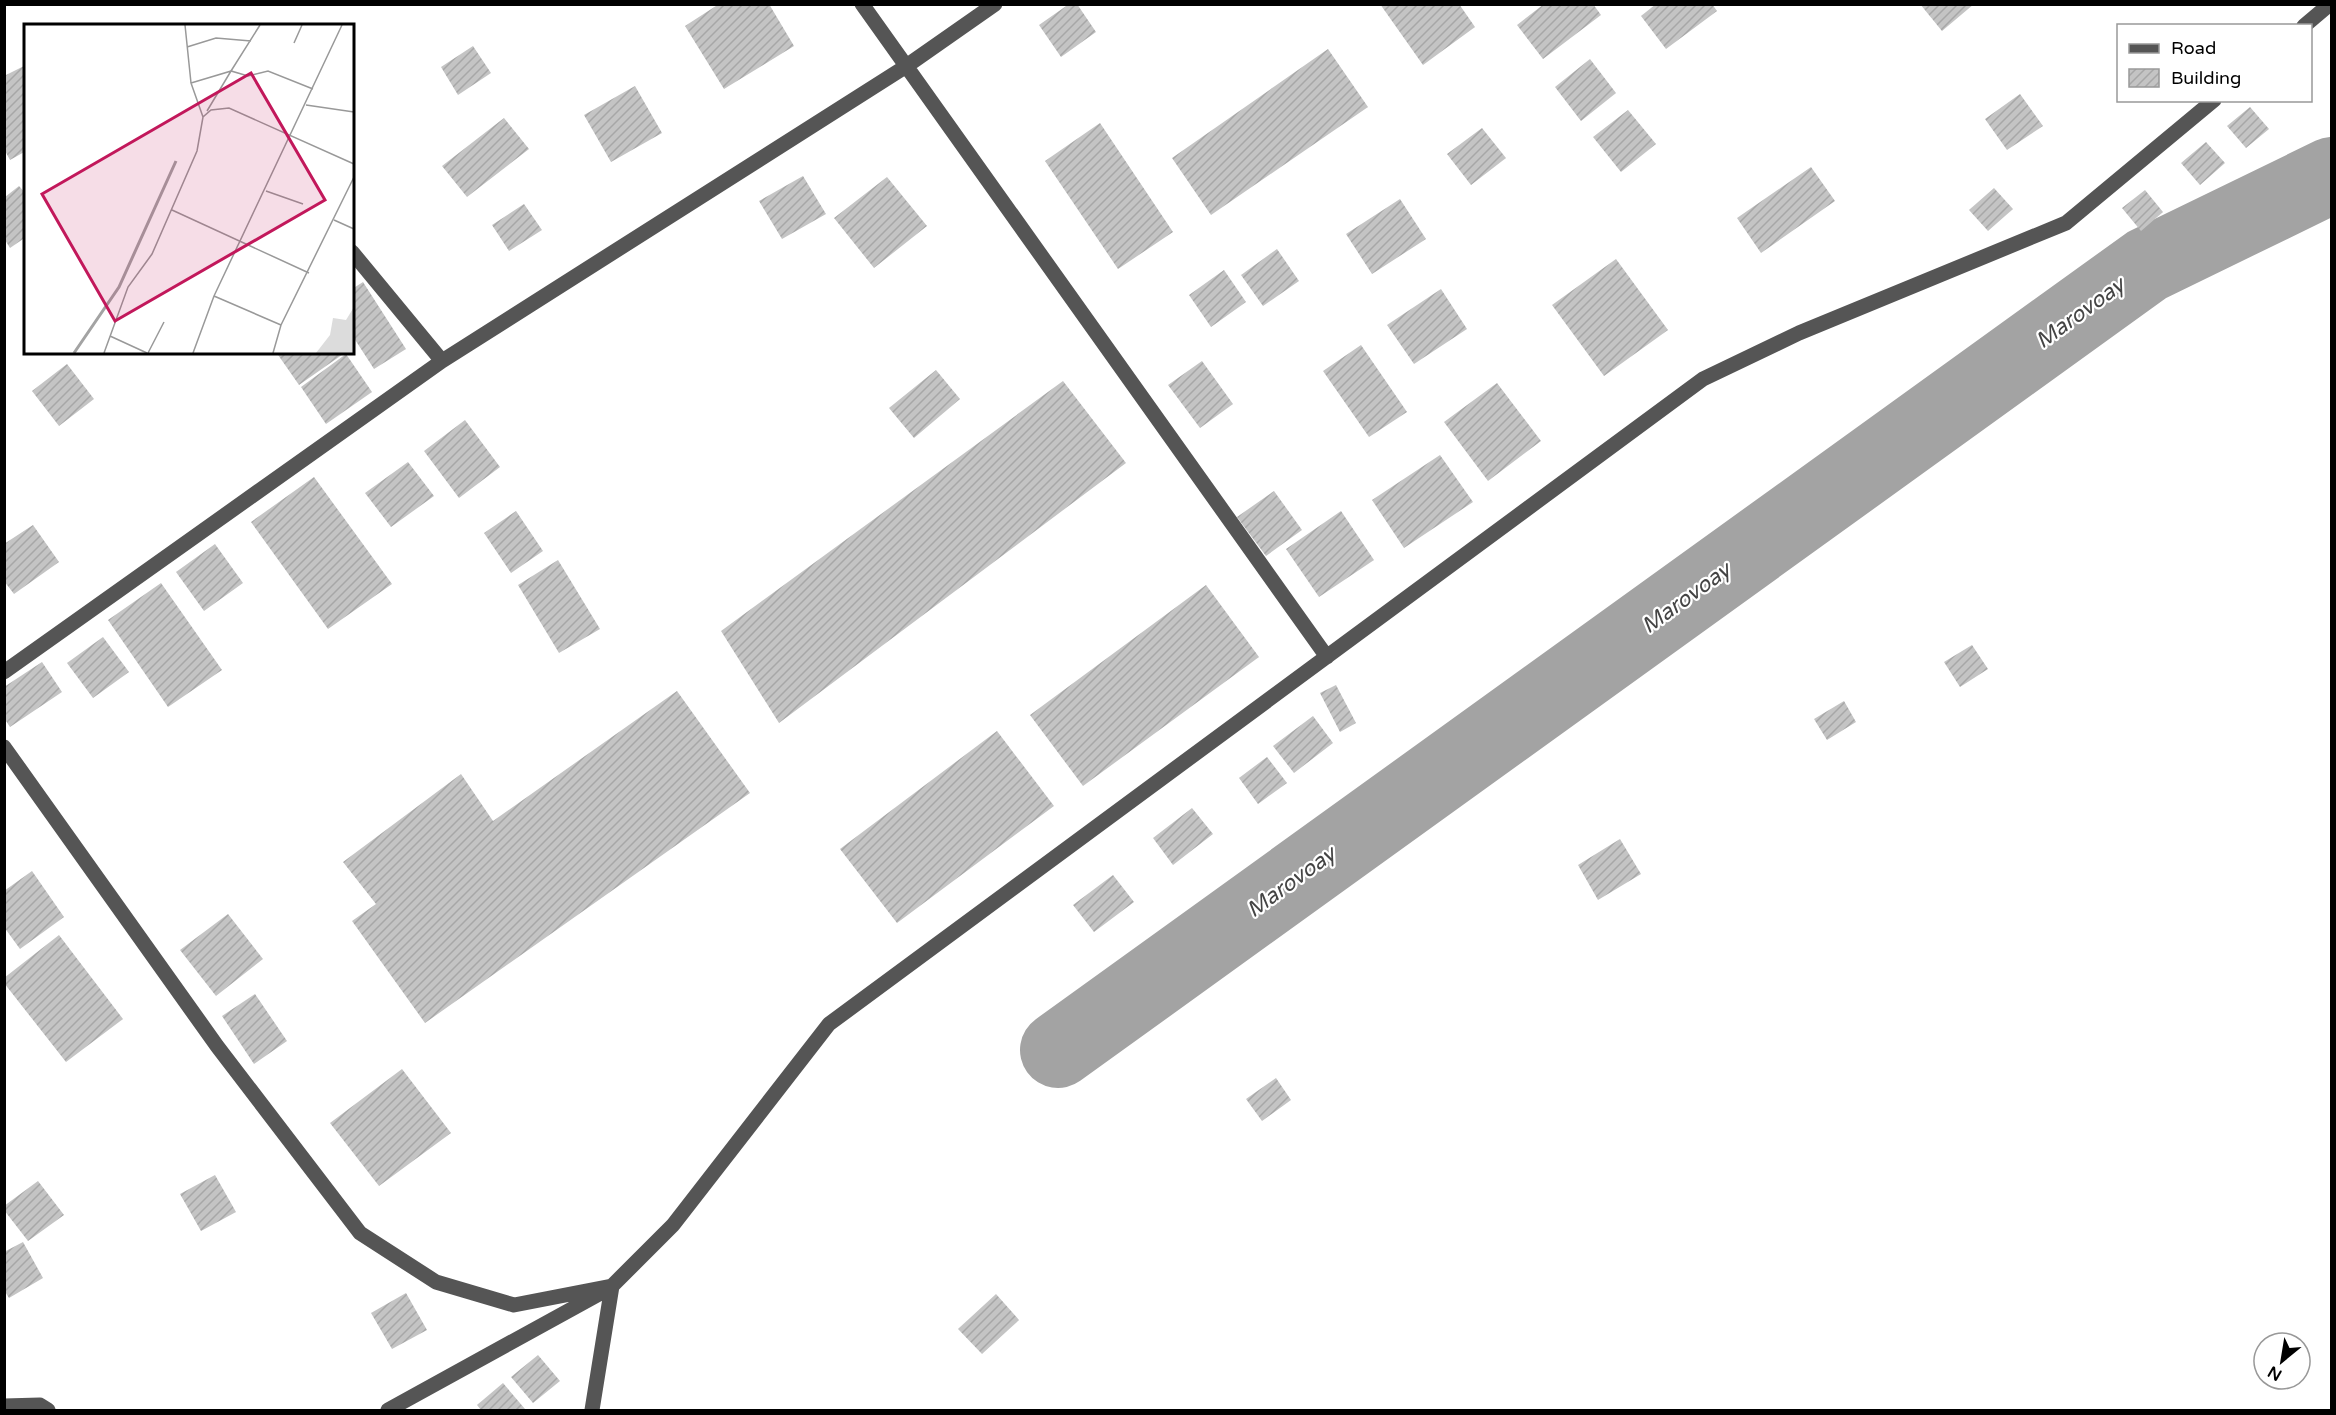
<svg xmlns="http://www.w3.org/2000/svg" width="2336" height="1415" font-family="'Varela Round',sans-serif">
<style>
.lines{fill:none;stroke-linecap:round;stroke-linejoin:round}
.river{stroke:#a3a3a3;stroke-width:76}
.building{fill:url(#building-hatch)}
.minor{stroke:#555;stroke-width:15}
.labels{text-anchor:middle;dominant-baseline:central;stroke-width:4.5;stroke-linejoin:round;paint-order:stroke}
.water-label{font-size:22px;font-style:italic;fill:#444;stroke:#fff}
.inset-river{fill:none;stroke:#a3a3a3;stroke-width:3}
.inset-road{fill:none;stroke:#999;stroke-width:1.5}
.view{fill:#c2185b;fill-opacity:0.15;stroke:#c2185b;stroke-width:3}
.inset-edge{fill:none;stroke:#000;stroke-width:3}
</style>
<defs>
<pattern id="building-hatch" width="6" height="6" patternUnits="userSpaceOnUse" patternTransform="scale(1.5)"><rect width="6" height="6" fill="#c4c4c4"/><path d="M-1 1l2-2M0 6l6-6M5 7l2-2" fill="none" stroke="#a7a7a7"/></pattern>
</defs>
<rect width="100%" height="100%" fill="#fff"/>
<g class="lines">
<!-- river -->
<path class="river" d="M1058,1050l1089,-785 185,-90"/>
</g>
<!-- building -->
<path class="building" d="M719,4h50l25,42 -70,43 -39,-63z
M1069,4h8l19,28 -35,25 -22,-32z
M1380,4h79l16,23 -52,38z
M1544,4h49l8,11 -58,44 -26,-34z
M1656,4h56l5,7 -51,38 -25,-33z
M1920,4h54l-32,27z
M473,46l18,27 -33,22 -17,-28z
M1328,49l40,58 -157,108 -39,-57z
M1590,59l26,34 -35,28 -26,-34z
M26,65v86l-16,9 -6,-11v-73z
M635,86l27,47 -51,29 -27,-47z
M2020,94l23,32 -36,24 -22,-31z
M2250,107l19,22 -23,19 -19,-22z
M1628,110l28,34 -35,28 -28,-35z
M504,118l25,31 -62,48 -25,-31z
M1100,123l73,109 -55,37 -73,-108z
M1482,128l24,30 -35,27 -24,-31z
M2206,142l19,21 -25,22 -19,-22z
M1811,167l24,34 -74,52 -24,-35z
M803,176l23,38 -44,25 -23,-38z
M887,177l40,49 -53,42 -40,-50z
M19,186l7,8v43l-16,11 -5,-8v-43z
M1994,188l19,21 -25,22 -19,-21z
M2145,190l18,22 -22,19 -19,-23z
M1400,199l26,40 -54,35 -26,-40z
M524,204l18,26 -33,21 -17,-26z
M1277,249l22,32 -36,25 -22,-31z
M1616,259l52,71 -64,46 -52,-71z
M1224,270l22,32 -35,25 -22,-32z
M363,282l43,67 -32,20 -22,-34v-46z
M1441,289l26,40 -53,35 -27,-39z
M1361,345l46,67 -38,25 -46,-66z
M276,352h70l-47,33z
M346,354l26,38 -46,32 -25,-37z
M1202,361l31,43 -33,24 -32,-43z
M67,364l27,35 -35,27 -27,-35z
M936,370l24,29 -46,39 -25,-30z
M1063,381l63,82 -347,260 -58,-92z
M1497,383l44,58 -53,40 -44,-59z
M465,420l35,47 -41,31 -35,-47z
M1440,455l33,47 -69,46 -32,-48z
M408,462l26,34 -43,31 -26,-34z
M314,477l78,107 -64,45 -77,-107z
M1274,491l28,39 -36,26 -29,-39z
M516,511l27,40 -32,22 -27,-40z
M1341,511l33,49 -55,37 -33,-48z
M33,525l26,37 -45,32 -10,-13v-37z
M215,544l28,39 -39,28 -28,-39z
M558,560l42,69 -41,24 -41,-68z
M161,583l61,87 -54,37 -60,-87z
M1206,585l53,72 -176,129 -53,-71z
M103,637l26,35 -36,26 -26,-35z
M1972,645l16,24 -28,18 -16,-25z
M42,662l20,30 -52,35 -6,-9v-31z
M1336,685l20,38 -16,9 -20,-39z
M677,691l73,102 -325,230 -73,-102 24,-17 -33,-42 118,-88 32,47z
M1844,701l12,21 -29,18 -13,-21z
M1313,716l20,27 -39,30 -21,-27z
M997,731l57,75 -157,117 -57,-74z
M1267,757l20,26 -29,21 -19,-26z
M1192,808l21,26 -40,31 -20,-27z
M1620,839l21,35 -43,26 -20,-35z
M32,871l32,46 -44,32 -16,-22v-36z
M1113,875l21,27 -40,30 -21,-27z
M228,914l35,45 -47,37 -36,-46z
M59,935l64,84 -57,43 -62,-79v-5z
M255,994l32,47 -33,23 -32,-48z
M402,1069l49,64 -72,53 -49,-63z
M1276,1078l15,22 -29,21 -16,-22z
M215,1175l21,37 -35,19 -21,-37z
M38,1181l26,34 -36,26 -24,-31v-4z
M23,1242l20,36 -34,20 -5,-8v-38z
M406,1293l21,37 -35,19 -21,-36z
M996,1294l23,26 -37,34 -24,-25z
M538,1355l22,26 -27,22 -22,-26z
M503,1383l22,26 -3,1h-41l-4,-5z"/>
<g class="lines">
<!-- minor -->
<path class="minor" d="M862,4l465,653
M2304,26l26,-22
M352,252l90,109
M4,672l438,-311 463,-294 90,-63
M4,747l213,299 143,187 76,49 78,23 98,-19 61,-61 156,-201 874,-645 96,-46 267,-110 148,-123
M4,1406l36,-1 8,5
M388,1410l211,-116
M592,1410l20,-124"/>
</g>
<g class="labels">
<!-- water labels -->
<g class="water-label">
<text transform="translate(2080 313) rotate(-36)">Marovoay</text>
<text transform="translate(1686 598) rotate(-36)">Marovoay</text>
<text transform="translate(1291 882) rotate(-36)">Marovoay</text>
</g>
</g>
<!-- overview -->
<g transform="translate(24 24)">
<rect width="330" height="330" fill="#fff"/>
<path d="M330,283v46h-38l14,-18 3,-17 13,2z" fill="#dcdcdc"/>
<path class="inset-river" d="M50,329l45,-66 57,-126"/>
<path class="inset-road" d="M161,1l6,58M270,19l8,-18M163,23l29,-9 35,3M282,81l48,7M183,87l24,-40 17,5 20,-5 45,18M179,93l-12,-34 40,-12 29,-46M242,167l37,13M148,186l137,63M310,196l20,9M190,272l67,29M86,312l37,17M80,329l24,-66 24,-33 45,-103 6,-34 8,-7 18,-2 125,56M124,329l16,-31M169,329l21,-57 128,-271M249,329l8,-28 73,-148"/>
<path class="view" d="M227,49l74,127 -210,121 -73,-127z"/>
<rect width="330" height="330" class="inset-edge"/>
</g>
<!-- border -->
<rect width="2336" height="1415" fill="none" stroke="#000000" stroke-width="12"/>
<!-- legend -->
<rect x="2117" y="24" width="195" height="78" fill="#ffffff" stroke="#999999" stroke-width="1.5"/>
<rect x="2129" y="44" width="30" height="9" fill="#555555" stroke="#999999" stroke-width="1.5"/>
<text x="2171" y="54" font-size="18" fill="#000000">Road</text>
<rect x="2129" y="69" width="30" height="18" fill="url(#building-hatch)" stroke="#999999" stroke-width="1.5"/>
<text x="2171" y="84" font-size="18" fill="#000000">Building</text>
<!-- north arrow -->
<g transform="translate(2282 1361) rotate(210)"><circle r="28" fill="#ffffff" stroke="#999999" stroke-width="1.5"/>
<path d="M0-4.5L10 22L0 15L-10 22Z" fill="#000000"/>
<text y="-9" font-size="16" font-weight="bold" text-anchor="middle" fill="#000000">N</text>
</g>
</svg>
